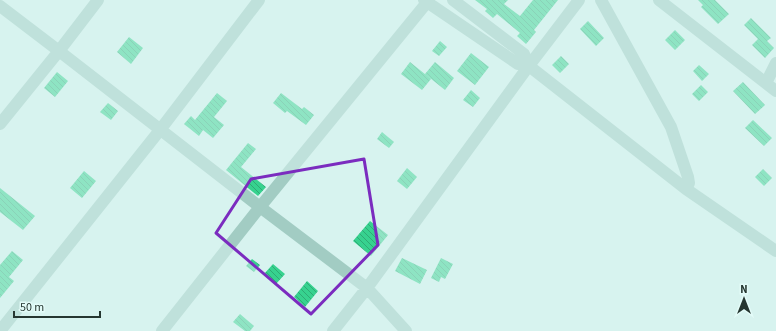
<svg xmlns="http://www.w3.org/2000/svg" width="776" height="331" font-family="'Source Sans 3',sans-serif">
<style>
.building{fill:url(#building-back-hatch)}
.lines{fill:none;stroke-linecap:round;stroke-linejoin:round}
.minor{stroke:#a2ccc3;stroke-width:12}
.marked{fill:none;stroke:#7b2cbf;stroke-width:3;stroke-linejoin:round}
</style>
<defs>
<pattern id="building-back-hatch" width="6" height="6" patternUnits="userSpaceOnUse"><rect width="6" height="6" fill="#37d28f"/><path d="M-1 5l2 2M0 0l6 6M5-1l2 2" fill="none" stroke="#2eab75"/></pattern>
</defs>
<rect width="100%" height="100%" fill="#d7f3ef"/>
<!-- building -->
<path class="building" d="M475,0h33l-4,4 16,12 13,-16h25l-24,30 2,2 -10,12 -9,-8 3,-3 -23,-19 -4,4 -8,-7 2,-2z
M698,0h17l14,14 -11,10 -17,-17 2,-2z
M751,18l20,20 -4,3 7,7 -9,10 -13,-13 6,-6 -14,-14z
M588,21l16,17 -8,8 -16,-17z
M675,30l10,10 -10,10 -10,-10z
M129,37l14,11 -12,16 -14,-12z
M440,41l7,6 -8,9 -7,-5z
M471,53l18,14 -14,18 -18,-14z
M561,56l8,8 -9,9 -8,-8z
M410,62l21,17 -9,11 -21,-16z
M435,62l19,16 -9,12 -20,-16z
M699,65l10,9 -7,7 -9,-10z
M57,72l11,9 -13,16 -11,-9z
M743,82l22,23 -10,9 -22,-23z
M701,85l7,7 -9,9 -7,-7z
M471,90l9,8 -7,9 -10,-7z
M217,93l10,8 -13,16 10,8 -11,13 -10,-8 -4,6 -15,-12 7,-8 4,4z
M281,93l21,16 2,-2 10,8 -8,10 -19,-14 -2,2 -12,-10z
M108,103l10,8 -7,9 -11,-8z
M753,120l19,18 -8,8 -19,-18z
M382,132l12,10 -5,6 -12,-9z
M248,143l8,6 -15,18 25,20 -8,9 -32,-26z
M407,168l10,9 -10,12 -10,-8z
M763,169l9,9 -8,8 -9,-9z
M84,171l12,10 -14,17 -12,-10z
M0,188l35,28 -12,14 -23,-18z
M370,221l18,14 -17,21 -18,-15z
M12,251l11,9 -14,17 5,4 -14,17v-33z
M402,258l25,12 -7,14 -25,-13z
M441,258l12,6 -8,15 -4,-2 -2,5 -8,-4z
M252,259l8,6 -6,7 -8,-6z
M273,264l12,10 -9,10 -12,-10z
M307,281l11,10 -13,16 -11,-10z
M240,314l14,12 -4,5h-5l-12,-9z"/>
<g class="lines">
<!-- minor -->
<path class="minor" d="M424,0l94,64h9
M453,0l71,54 3,7v3l2,2 157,123 90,62
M601,0l70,127 17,50 1,6 -3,6
M659,0l117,91
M0,6l59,45 201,156 107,81 39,43
M766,83l10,-20
M0,124l59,-73 39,-51
M0,331l160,-201 99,-130
M162,331l98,-124 169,-207
M333,331l34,-43 158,-217 54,-71"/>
</g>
<!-- marked area -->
<path d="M0 0H776V331H0ZM364,159l14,86 -67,69 -95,-81 35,-54z" fill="#d7f3ef" fill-opacity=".55" fill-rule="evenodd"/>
<path class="marked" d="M364,159l14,86 -67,69 -95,-81 35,-54z"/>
<!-- north arrow -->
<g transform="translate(744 299)" stroke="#e3fbf8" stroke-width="3" paint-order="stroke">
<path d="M0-3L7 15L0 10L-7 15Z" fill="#253630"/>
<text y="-6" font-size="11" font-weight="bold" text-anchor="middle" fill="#253630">N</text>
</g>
<!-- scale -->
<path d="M14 311v6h86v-6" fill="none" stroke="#253630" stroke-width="2"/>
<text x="20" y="311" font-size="12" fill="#253630" stroke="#e3fbf8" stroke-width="3" paint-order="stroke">50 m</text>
</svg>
